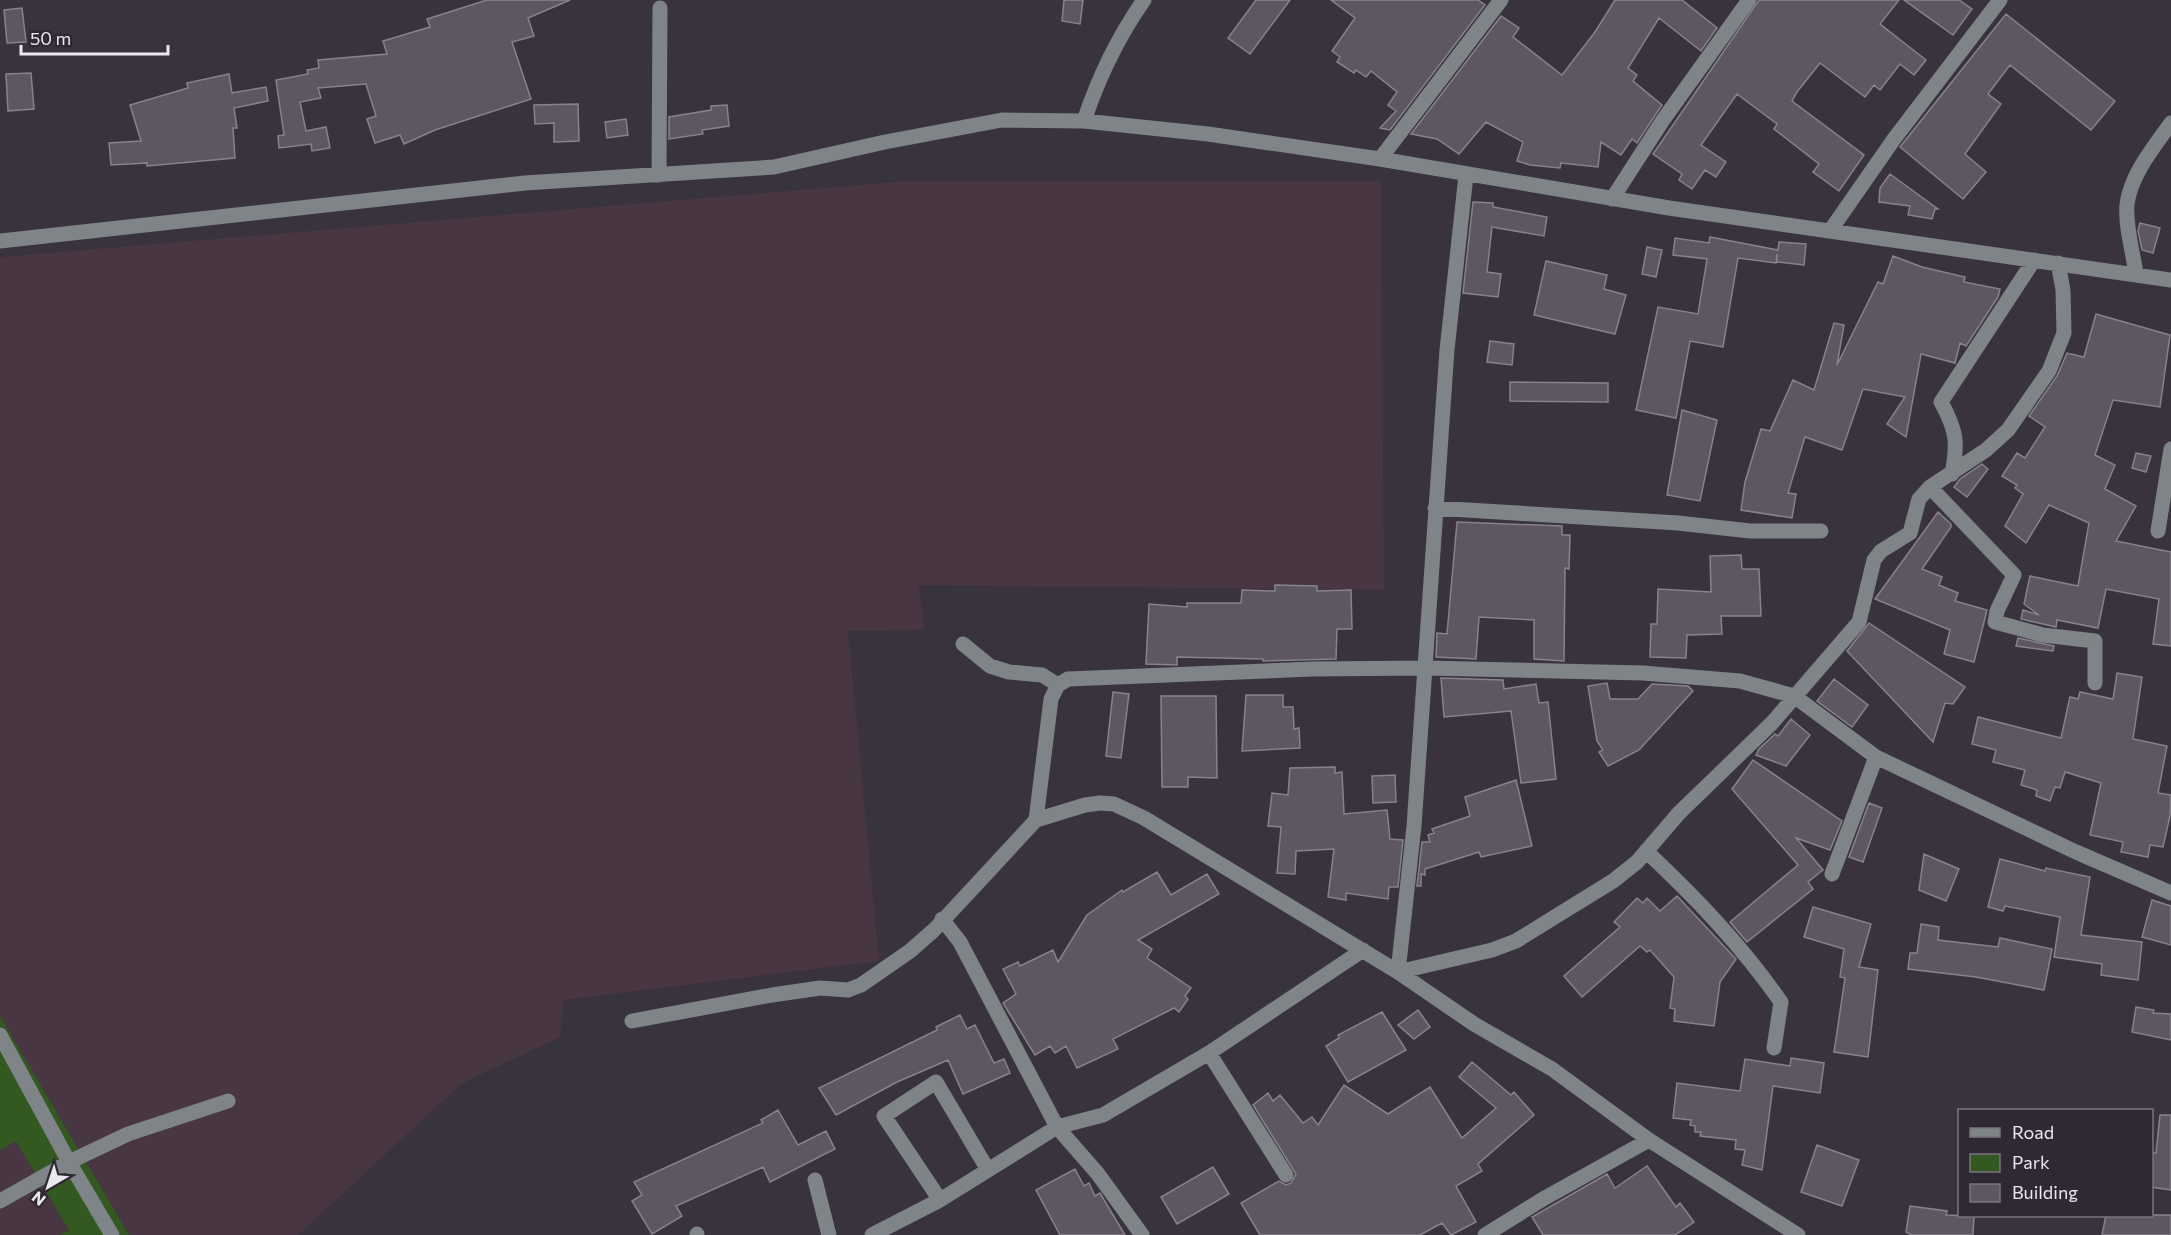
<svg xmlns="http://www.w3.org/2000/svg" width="2171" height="1235" font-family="Commissioner,sans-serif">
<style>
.industrial{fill:#483742}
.green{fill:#335920}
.building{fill:#5d5761;stroke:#89828d;stroke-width:1.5}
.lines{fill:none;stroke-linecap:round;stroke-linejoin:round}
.minor{stroke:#7f8488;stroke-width:15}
</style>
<rect width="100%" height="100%" fill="#38333c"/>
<!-- industrial -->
<path class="industrial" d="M907,181h474l3,409 -465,-5 5,45 -76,1 31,330 -316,39 -3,37 -99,47 -163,151h-169l-129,-219v-759z
M16,1140l53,90 -8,5h-61v-85z"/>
<!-- green -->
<path class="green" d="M0,1016l129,219h-68l8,-5 -53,-89 -16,9z"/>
<!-- building -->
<path class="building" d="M487,0h83l-42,18 6,18 -22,6 19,57 -96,31 -31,14 -4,-9 -25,8 -8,-24 9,-3 -10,-32 -48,4 3,10 -21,4 6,29 20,-4 4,21 -18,3 -1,-7 -32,4 -1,-12 6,-1 -8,-55 32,-6 -1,-4 12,-2 -1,-8 69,-6 -4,-13 47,-14 -3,-8z
M1064,0h19l-3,24 -18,-3z
M1256,0h34l-40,54 -22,-16z
M1331,0h147l7,5 -95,125 -10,-2 16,-17 -8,-6 9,-13 -26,-21 -5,6 -10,-7 -2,3 -17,-11 3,-5 -8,-6 23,-33z
M1615,0h67l35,28 -16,23 -42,-33 -31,50 9,7 -4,6 29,24 -25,38 -5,-4 -11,16 -20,-13 -3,25 -37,-4 -1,5 -30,-3 -13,-4 6,-19 -37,-20 -27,32 -22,-15 -26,-5 90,-118 18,12 -6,9 49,38 33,-43z
M1759,0h140l-19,24 46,36 -12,15 -14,-11 -20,26 -6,-5 -9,12 -45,-34 -23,29 -5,9 72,54 -25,36 -26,-19 6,-8 -45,-35 3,-5 -40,-30 -36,51 25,17 -10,15 -11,-7 -13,19 -13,-9 3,-6 -29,-20z
M1904,0h55l13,9 -19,26z
M22,8l4,34 -19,1 -3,-33z
M2006,14l109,87 -24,29 -81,-65 -22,29 13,10 -36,50 21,18 -23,27 -63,-52z
M31,73l3,36 -26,2 -2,-37z
M229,74l3,19 34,-6 2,14 -34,7 3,20h-4l2,30 -88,8v-3l-36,2 -2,-22 32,-2 -11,-36 58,-17 -1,-5z
M578,104l1,37 -25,1v-19l-19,1 -1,-19z
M727,105l2,21 -27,4 1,4 -34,5v-22l42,-7v-4z
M626,119l2,16 -21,3 -2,-16z
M1890,174l48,35h-3l-3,10 -24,-4 2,-9 -31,-4 1,-14z
M1473,202l20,1v4l54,10 -3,19 -52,-9 -5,45 14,2 -3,23 -35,-4z
M2140,223l20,5 -7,25 -11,-3 -4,-19z
M1710,237l68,13 1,-8 27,2 -2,21 -27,-3v-8l-1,9 -38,-5 -15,89 -33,-6 -14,77 -40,-8 22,-103 40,7 9,-55 -34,-4 2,-17 34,5z
M1647,247l15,3 -6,27 -14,-3z
M1893,256l29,11 43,10 -1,5 36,7 -2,8 -32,49 -6,-3 -5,20 -34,-9 -15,83 -19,-13 18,-27 -42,-8 -21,61 -37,-13 -17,56 8,1 -4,24 -51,-8 4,-28 16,-53 9,2 23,-51 21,10 20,-67 10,2 -7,40 41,-83 5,2z
M1546,261l61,14 -3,14 22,6 -11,39 -81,-19z
M2096,314l74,21 -10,72 -47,-7 -18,55 20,10 -10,24 31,17 -20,35 55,11v94l-18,-2 6,-45 -53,-10 -8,39 -41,-8 -1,7 -35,-8 2,-9 16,5 -15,-11 6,-28 48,10 11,-63 -40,-18 -23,38 -21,-17 18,-32 -8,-6 2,-3 -15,-9 15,-23 8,5 20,-31 -16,-11 28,-40 10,-23 17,4z
M1490,341l24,3 -2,21 -25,-3z
M1510,382l98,1v19l-98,-1z
M1682,410l35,10 -17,81 -33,-6z
M2136,453l15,3 -5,16 -14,-4z
M1982,464l6,5 -21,28 -13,-10 6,-8z
M1938,512l13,12v3l-29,42 20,8 -3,8 19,8 -3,8 32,9 -13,52 -30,-8 6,-24 -75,-31z
M1457,522l105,4v9h8l-1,34 -4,-1 -1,93 -30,-2v-39l-55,-3 -3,42 -40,-2 1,-24 10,1z
M1741,555l1,14h17l2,47h-40l1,18 -35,1 -1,23 -36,-1 1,-33h6l1,-35 53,3 -1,-36z
M1275,585l42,1v5l34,-1 1,39h-15l-1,30 -73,2v-2l-86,-2v8l-31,-1 3,-60 38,3v-4h54l1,-13 33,1z
M1869,623l96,64 -12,17 -8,-1 -12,39 -86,-91z
M2018,638l36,8 -1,5 -37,-5z
M2117,673l25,4 -9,62 34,7 -9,47 13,2 -1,21 -7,31 -13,-2 -2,12 -27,-5 2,-10 -33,-7 11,-52 -36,-11 -5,16 -5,-1 -5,14 -14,-5 1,-6 -16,-5 4,-15 -32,-8 3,-12 -24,-6 6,-27 83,21 9,-41 8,2 2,-7 33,7z
M1441,678l62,2 1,9 32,-5 3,19 9,-1 8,77 -35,4 -10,-72 -67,6z
M1834,679l34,26 -16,22 -35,-26z
M1607,683l3,16h28l14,-15 36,2 5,5 -54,59 -31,16 -9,-14 4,-2 -6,-9 -9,-55z
M1113,692l16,2 -8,64 -15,-2z
M1246,695h37v12h10l1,22 5,-1 1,20 -58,3z
M1161,696h55l1,82 -29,-1v10h-26z
M1791,719l19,16 -24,31 -30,-11 3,-6 16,-15 3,2z
M1753,760l89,61 -12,29 -34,-12 27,32 -15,12 5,7 -66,53 -17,-20 68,-57 -66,-76z
M1335,767v6l7,-1 2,42 43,-4 3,29 13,1 -5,47h-9l-1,12 -42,-6v7l-18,-3 6,-48 -38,2 -1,23 -18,-1 4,-46 -13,-1 4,-33 16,2 2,-27z
M1395,775l1,27 -23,1 -1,-27z
M1516,780l16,66 -51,11 -2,-5 -54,17v6l-4,-1v12h-4l5,-44h8l-2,-7 6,-2 -2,-4 38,-13 -5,-19z
M1869,803l13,5 -19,54 -14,-5z
M1924,854l35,15 -13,32 -27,-11z
M2000,859l45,12 1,-3 44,9 -9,58 61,7 -4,38 -37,-5 1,-11 -48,-7 6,-40 -55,-11 -2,5 -15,-4z
M1157,872l14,23 36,-21 12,20 -81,46 14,9 -5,9 44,30 -6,8 3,3 -9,13 -5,-4 -61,31 5,10 -41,19 -11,-22 -11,7 -5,-7 -15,9 -32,-52 13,-9 -13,-25 15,-7 2,4 33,-16 5,12 29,-47 35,-25 1,2z
M1677,896l59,63 -16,23 -6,44 -40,-5 1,-12 -5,-1 4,-31 -24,-27 -3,2 -7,-6 -58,51 -18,-21 56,-49 -6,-5 23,-24 6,5 4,-5 13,13z
M2152,900l19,6v39l-29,-8z
M1813,907l58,17 -12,43 19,3 -10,87 -34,-5 11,-74 -5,-1 4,-28 -40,-12z
M1921,924l18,3 -1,13 60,7 2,-9 52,11 -8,41 -68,-13 -68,-8 2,-16h7z
M2136,1007l18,3 -1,3 18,1v26l-39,-8z
M1418,1010l12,17 -16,12 -16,-14z
M1382,1012l24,38 -58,32 -22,-36 13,-8 -1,-3z
M960,1015l7,14 8,-4 19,38 10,-4 6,14 -47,21 -15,-34 -51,22 -61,33 -17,-27 118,-58 -1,-3z
M1791,1058l33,5 -4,30 -47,-7 -11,84 -20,-5 3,-15 -10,-1 1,-9 -36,-4 1,-4h-6v-6l-5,-1 1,-5 -18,-2 4,-35 63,8 5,-32 45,7z
M1472,1062l39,33 3,-3 20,23 -56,49 4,7 -26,15 20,36 -25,13 -9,-12 -22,12h-160l-19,-32 38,-22 7,4 5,-2 5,-9 -43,-69 15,-12 5,8 7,-6 23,28 9,-6 6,8 26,-40 44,29 42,-27 32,51 34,-30 -37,-31z
M778,1110l20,35 28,-14 9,18 -65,33 -7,-15 -87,39 6,10 -30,18 -20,-33 10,-6 -8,-13 129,-59 -2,-3z
M2160,1115h11v75l-20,-3v-34h5z
M1817,1145l42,15 -17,46 -41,-14z
M1647,1166l29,41 4,-4 14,19 -19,13h-132l-11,-18 75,-43 8,14z
M1213,1167l16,27 -52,30 -16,-27z
M1075,1169l9,17 5,-3 6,13 5,-3 25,42h-65l-24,-45z
M1910,1206l37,5 -1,4 28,1 -1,19h-61l-6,-3z
M2106,1215h65v20h-69z"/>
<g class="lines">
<!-- minor -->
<path class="minor" d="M1084,121c14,-42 34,-84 60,-121
M1380,159l121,-159
M659,175l1,-167
M1466,175l-19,175 -33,476 -16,146 94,-22 24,-9 97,-60 24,-19 42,-49 93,-90 87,-101 15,-62 7,-9 29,-18 9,-34 11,-12 56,-37 22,-20 41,-59 15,-38 -1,-43 -5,-27
M1612,199l51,-79 86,-120
M1830,231l64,-92 106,-139
M0,241l525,-58 249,-16 111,-25 117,-22 82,1 124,13 172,25 289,49 502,72
M2136,274c-3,-22 -11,-48 -9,-70 4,-30 27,-57 44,-81
M1952,474c6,-31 5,-43 -11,-72l93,-142
M1930,487l84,88 -17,36 -2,11 48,13 52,6v42
M1435,508l243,15 72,8h71
M2158,531l13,-82
M963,644l27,22 19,6 33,3 16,10
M1036,820l15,-121 7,-14 10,-6 244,-10 114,-1 217,5 97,8 54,15 82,61 200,95 95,41
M1646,851c51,48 95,94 135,151l-7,46
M1832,874l44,-117
M942,919l18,23 97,185 41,47 44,61
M632,1021l140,-26 48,-7 28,2 13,-5 49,-34 24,-21 102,-110 49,-15 15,-2 14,1 30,14 254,154 76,52 78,45 97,71 149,95
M0,1035l69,127 43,73
M1209,1053l77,122
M815,1180l14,55
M940,1200l-56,-84 52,-34 52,88
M0,1201l69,-39 59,-28 100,-33
M697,1234v1
M872,1235l68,-35 117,-73 46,-12 106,-62 154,-103
M1485,1235l58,-36 106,-59"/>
</g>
<!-- legend -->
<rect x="1958" y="1109" width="195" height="108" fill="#2e2932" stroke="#7a757d" stroke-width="1.5"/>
<rect x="1970" y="1128" width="30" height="9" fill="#7f8488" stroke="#7a757d" stroke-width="1.5"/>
<text x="2012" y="1139" font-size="18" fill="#ebe8ee">Road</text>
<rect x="1970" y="1154" width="30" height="18" fill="#335920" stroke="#7a757d" stroke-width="1.5"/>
<text x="2012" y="1169" font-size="18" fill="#ebe8ee">Park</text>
<rect x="1970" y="1184" width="30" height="18" fill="#5d5761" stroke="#7a757d" stroke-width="1.5"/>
<text x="2012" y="1199" font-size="18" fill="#ebe8ee">Building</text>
<!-- north arrow -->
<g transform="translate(48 1187) rotate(219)" stroke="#2e2932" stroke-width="4.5" paint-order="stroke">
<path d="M0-4.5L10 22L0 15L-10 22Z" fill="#ebe8ee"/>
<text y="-9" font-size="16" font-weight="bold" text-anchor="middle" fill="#ebe8ee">N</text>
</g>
<!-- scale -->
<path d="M21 45v9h147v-9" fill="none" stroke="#ebe8ee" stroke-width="3"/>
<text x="30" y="45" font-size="18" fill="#ebe8ee" stroke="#2e2932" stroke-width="4.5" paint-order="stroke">50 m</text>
</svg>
